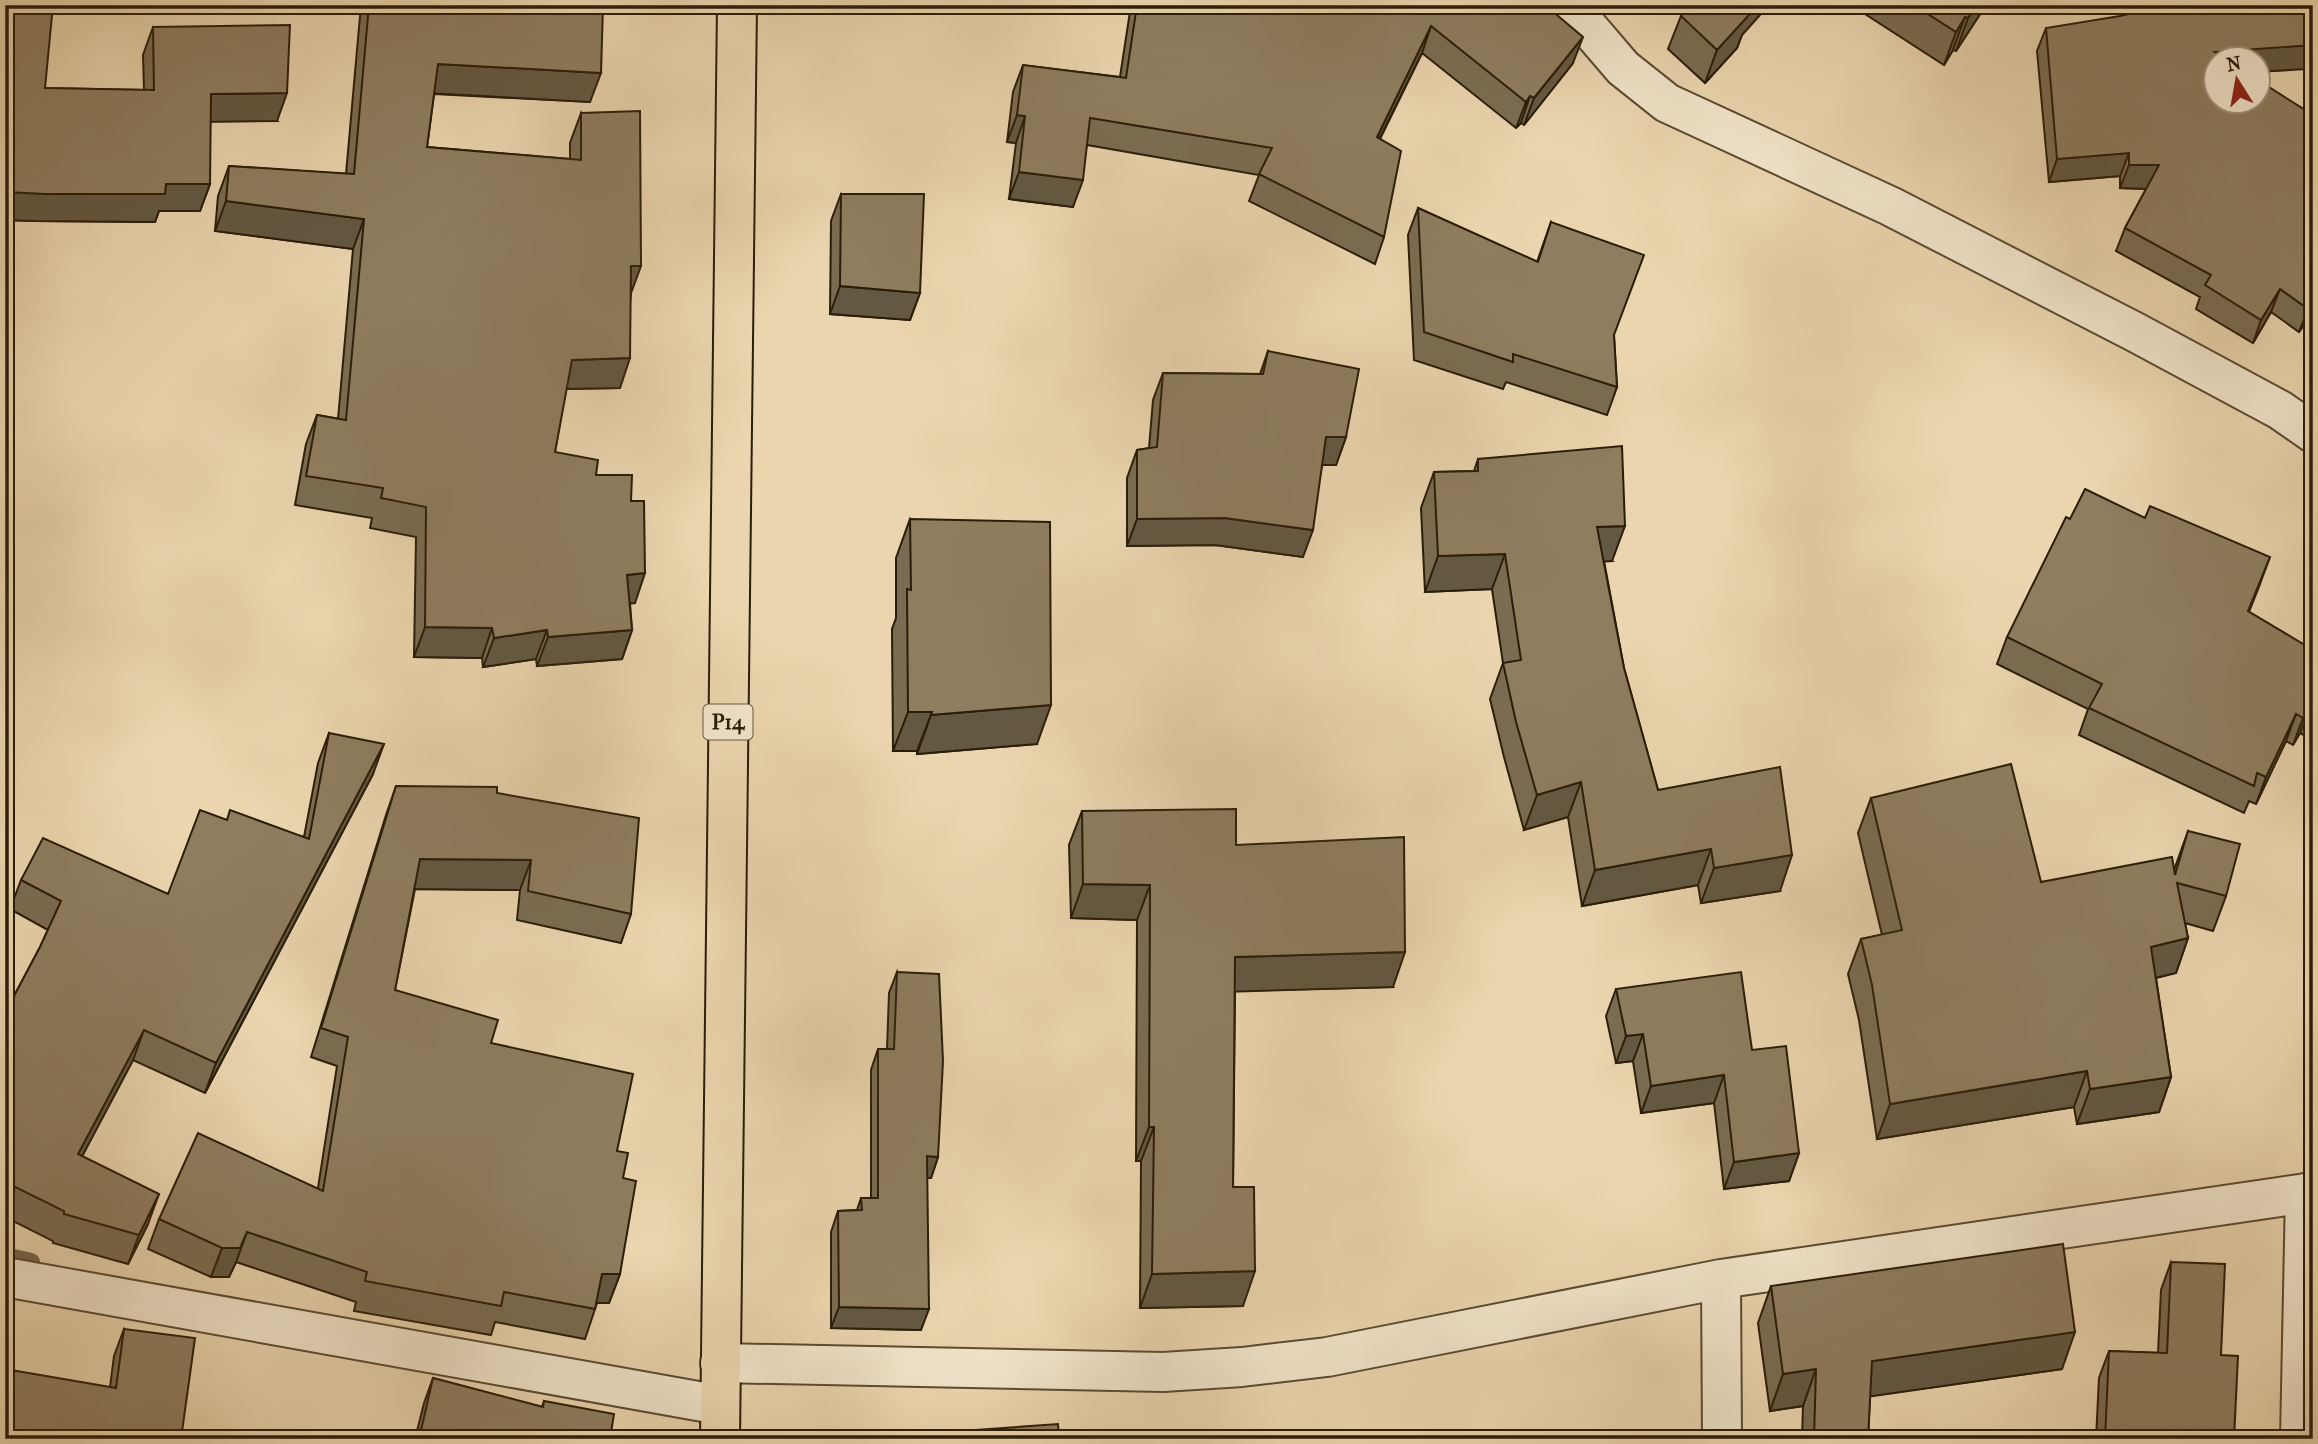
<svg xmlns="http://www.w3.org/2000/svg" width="2318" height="1444" font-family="'IM FELL French Canon',serif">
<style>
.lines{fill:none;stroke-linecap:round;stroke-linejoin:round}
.stream{stroke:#77664a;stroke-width:18}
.minor-casing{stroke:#5b4b32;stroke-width:42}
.primary-casing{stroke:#2b1d09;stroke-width:42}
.minor{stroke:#f1e4ca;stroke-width:38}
.primary{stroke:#ead5ae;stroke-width:38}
.wall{fill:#7a6c52;stroke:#2b1d09;stroke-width:2}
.shaded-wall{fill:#635842;stroke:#2b1d09;stroke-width:2}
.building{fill:#8e7d5f;stroke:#2b1d09;stroke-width:2}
.labels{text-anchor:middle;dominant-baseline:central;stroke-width:5;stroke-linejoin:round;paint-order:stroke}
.shield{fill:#f1e4ca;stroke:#665943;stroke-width:2}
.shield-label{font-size:21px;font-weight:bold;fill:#2b1d09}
</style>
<rect width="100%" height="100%" fill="#ead5ae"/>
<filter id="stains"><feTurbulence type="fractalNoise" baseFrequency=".00286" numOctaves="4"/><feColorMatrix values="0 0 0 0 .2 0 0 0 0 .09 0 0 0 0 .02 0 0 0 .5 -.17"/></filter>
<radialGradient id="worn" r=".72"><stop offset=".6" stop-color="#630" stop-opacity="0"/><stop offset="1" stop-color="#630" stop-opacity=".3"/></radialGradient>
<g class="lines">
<!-- stream -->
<path class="stream" d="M5,1256l26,6"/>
<!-- minor casing -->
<g class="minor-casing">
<path id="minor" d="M1569,5l54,63 44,35 223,103 245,126 145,78 33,23
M5,1277l715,128
M1721,1279l1,160
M720,1363l443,9 79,-5 85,-10 394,-78 592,-87
M2300,1439l5,-246"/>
</g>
<!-- primary casing -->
<g class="primary-casing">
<path id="primary" d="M720,1439l17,-1434"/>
</g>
<!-- minor -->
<use href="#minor" class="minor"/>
<!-- primary -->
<use href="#primary" class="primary"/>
</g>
<!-- wall -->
<path class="wall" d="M5,5l40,83 99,2 -1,-35 10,-28 124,94h-67v63l-10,27h-41l-4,11 -120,-1 -30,-1z
M361,5h242l-13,97 -156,-8 -7,53 143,12v-16l11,-30 50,180 -11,95 -54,1 -11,63 41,23 35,26 4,102h-5l2,27 -10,29 -85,7 -1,-7 -53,8 -1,-9 -68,-1 2,-120 -46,-9 2,-10 -77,-13 11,-61 11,-29 21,4 15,-170 -138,-18 3,-35 11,-30 117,8z
M1131,5h414l28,58 -49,62 -3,-2 -5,5 -94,-75 -42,86 4,98 -9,27 -126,-63 10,-26 -172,-30 -14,62 -64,-8 7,-56 -9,-1 6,-50 10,-27 97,12z
M1864,5h122l-30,46 -3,-1 -9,15 -82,-53z
M1681,16l61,19 -5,13 -32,35 -37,-34z
M2046,28l264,29 -4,12 -90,-9 97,55v203l-3,-2 -11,16 -28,-20 -18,31 -57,-34 4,-12 -84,-46 9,-23 21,-39 -26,-1v-12l-71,6 -12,-131z
M841,194l79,99 -10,27 -80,-6 1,-93z
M1418,208l119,54 14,-40 63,114 3,51 -10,28 -101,-33 -3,7 -89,-29 -6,-125z
M1268,351l78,86 -10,28h-14l-19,92 -88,-12 -88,1v-68l10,-28 12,-2 4,-48 10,-27 97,1z
M1478,459l134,102h-8l20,107 34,122 122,101 -79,12 -3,-18 -116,21 -14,-89 -44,13 -20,-73 -14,-58 13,-36 -11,-74 -67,3 -4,-84 13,-36 40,-1z
M910,519l127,225 -120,10v-3h-24l-1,-122 4,-11v-60z
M2260,584l-11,28 64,38v90l-13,-7 -7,12 -7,-4 -30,63 -7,-3 -5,12 -165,-78 9,-26 -91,-45 10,-27z
M329,733l44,41 -168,319 -72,-33 -51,96 66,68 -20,40 -75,-21v-2l-48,-24v-204l35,-66 8,-17 -38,-21 11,-29 147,14 59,-74 77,17 14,-74z
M396,786l101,7 134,121 -10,29 -104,-23 3,-30 -105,-1 -20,101 96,53 126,108 6,27 -3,96 -11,29h-12l-12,36 -90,-17 -4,13 -137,-24 2,-9 -120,-40 -7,15h-18l-63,-28 11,-30 159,-31 19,-122 -26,-9 75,-242z
M1871,798l170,84 133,-12 14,-39 38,65 -13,35 -28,-8 3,15 -12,35 -20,5 15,99 -12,35 -82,12 -3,-17 -197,32 -18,-119 -11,-46 13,-35 21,-4 -24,-102z
M1082,811l154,34 157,142 -158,4 -2,196 10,119 -103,2 1,-147h-5l1,-241 -66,-2 -2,-73z
M897,972l41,185 -7,21h-4l-6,152 -90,-2v-96l7,-21 19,-1 4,-12h10v-128l7,-21h9l2,-56z
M1616,989l136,61 47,103 -10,28 -65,8 -10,-86 -73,10 -8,-52 -17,2 -10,-47z
M2171,1262l50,93 13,84h-138l3,-61 10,-27 49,2 3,-63z
M1771,1286l291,83 -192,27 -2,43h-66l1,-33 -33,5 -12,-88z
M124,1329l57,110 -71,-52 4,-31z
M433,1378l109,29 2,-6 66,38h-195l9,-36z"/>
<!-- shaded-wall -->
<path class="shaded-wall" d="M1751,5h18l-27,30 -5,13 -32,35 12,-33z
M1977,5h9l-30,46 12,-33z
M1965,17l-12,33 -9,15 12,-33z
M1431,26l-9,27 -55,111 10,-27z
M2313,36v21h-3l-4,12 -48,3v-12h-42l-1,-8z
M1583,37l-10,26 -49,62 10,-27z
M438,64l163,9 -11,29 -163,-9z
M287,93l-10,28 -76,1 10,-28z
M1530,96l-9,27 -5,5 10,-26z
M1017,115l8,1 -9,27 -9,-1z
M2129,153l-9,23 -71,6 8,-23z
M2129,165h30l-9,24 -30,-1z
M1019,172l64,8 -10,27 -64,-8z
M166,184h44l-10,27h-41l-4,11 -120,-1 -30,-1v-28z
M226,201l138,18 -11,30 -138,-18z
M631,266h10l-11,30z
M840,286l80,7 -10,27 -80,-6z
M2280,289l-9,23 -18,31 8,-23z
M2313,301v8l-3,7 -11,16 9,-23z
M630,358l-10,30 -59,1 11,-29z
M1326,437h20l-10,28h-20z
M1225,518l88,12 -10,27 -88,-12 -88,1 10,-27z
M1625,526l-13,35 -28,2 13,-36z
M1505,554l-13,35 -67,3 13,-36z
M2270,557l-10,27 -22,54 10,-27z
M645,573l-10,30 -19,2 11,-30z
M425,627l67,1 -10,30 -68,-1z
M547,630l-11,29 -53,8 11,-29z
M632,630l-10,29 -85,7 11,-29z
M1051,705l-14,39 -120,10 14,-39z
M2310,706l-10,27 -7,12 10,-27z
M908,712h24l-15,39h-24z
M2296,714l-10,27 -30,63 10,-27z
M384,744l-11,30 -168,319 11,-30z
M1581,782l-13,35 -44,13 13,-35z
M1711,849l-13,36 -116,21 13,-36z
M1792,855l-12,36 -79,12 13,-35z
M420,859l111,1 -11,30 -111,-1z
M1083,884l67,1 -13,35 -66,-2z
M2188,938l-12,35 -38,9 13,-35z
M1405,952l-12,35 -171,5 13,-35z
M144,1030l-11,30 -65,123 10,-29z
M1643,1034l-10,27 -17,2 10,-27z
M2087,1071l-13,36 -197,32 13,-35z
M1724,1075l-10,28 -73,10 10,-27z
M2171,1077l-12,35 -82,12 13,-35z
M1149,1127h5l-13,34h-5z
M1799,1153l-10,28 -65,8 10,-27z
M927,1156l11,1 -7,21h-12z
M159,1194l-11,30 -20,40 11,-29z
M247,1232l-11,30 -7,15h-18l11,-29z
M1255,1271l-12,35 -103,2 12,-34z
M602,1274h18l-11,29h-18z
M839,1307l90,2 -8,21 -90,-2z
M2075,1332l-13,37 -203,29 13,-37z
M1816,1369l-13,37 -33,5 13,-37z"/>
<!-- building -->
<path class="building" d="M5,5h48l-8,83 109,2 -1,-63 137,-2 -3,68 -76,1 -1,90h-44l-1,10h-120l-40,-2z
M369,5h234l-2,68 -163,-9 -11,83 154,13v-47l59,-2 1,155h-10l-1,92 -58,2 -17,92 43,8 -2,15h36l-1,26h13l1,72 -18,2 5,55 -84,7 -1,-7 -53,8 -2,-10 -67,-1 1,-120 -45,-9 2,-10 -77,-12 11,-61 29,5 18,-201 -138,-18 3,-35 125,8z
M1137,5h408l38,32 -49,61 -4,-2 -4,6 -95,-76 -54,111 24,14 -17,86 -125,-63 13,-26 -182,-30 -7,62 -64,-8 6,-56 -8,-1 6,-50 103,13z
M1689,5h62l-6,6 4,4 -32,35 -36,-34z
M1914,5h63l-9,13 -3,-1 -9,15z
M2168,5h145v40l-98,7 11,8h-10v42h42v-22l55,35v186l-5,8 -28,-20 -19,31 -56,-35 6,-10 -86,-47 34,-63h-30v-12l-72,6 -11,-131 74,-12z
M841,194h83l-4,99 -80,-7z
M1418,208l120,54 13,-40 93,33 -30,80 3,52 -104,-33v8l-89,-30z
M1268,351l91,18 -13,68h-20l-13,93 -88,-12 -88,1v-69l20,-3 6,-74 100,1z
M1622,446l3,80 -28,1 27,141 34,122 122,-23 12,88 -78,13 -3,-19 -116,21 -14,-88 -44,13 -21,-73 -13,-59 18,-3 -16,-106 -67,2 -4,-84 44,-1v-12z
M2085,489l60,29 5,-12 120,51 -22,54 65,39v58l-3,-2 -7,12 -7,-4 -30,63 -9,-4 -3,13 -165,-78 13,-24 -95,-47 59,-120 4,2z
M910,519l140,3 1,183 -120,10 1,-3h-24l-1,-123 4,1z
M329,733l55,11 -168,319 -72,-33 -66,124 81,40 -20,41 -75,-21v-3l-59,-29v-169l35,-66 21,-46 -40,-21 22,-42 125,56 32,-84 27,10 3,-10 79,29z
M2011,764l30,118 131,-25 3,18 13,-44 52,13 -14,52 -49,-13 11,55 -37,9 20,130 -81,12 -3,-18 -197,33 -18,-119 -11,-46 41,-9 -31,-132z
M396,786l101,1v6l142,25 -8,96 -103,-23 3,-31 -111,-1 -25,131 103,30 -7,23 142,31 -16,77 11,2 -5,25 13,3 -16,93h-18l-7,35 -91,-17 -3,14 -136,-25 2,-9 -120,-40 -7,16h-18l-63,-29 39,-86 125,58 25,-154 -27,-9z
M1236,809v36l168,-8 1,115 -170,5 -2,230h21l1,84 -103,3 2,-147h-5l1,-242 -67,-1 -1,-73z
M897,972l42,2 4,87 -5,96 -11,-1 2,153 -90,-2 -1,-96 24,-1 -1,-12h17v-149h16z
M1741,972l11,78 34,-4 13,107 -65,9 -10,-87 -73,11 -8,-52 -17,2 -10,-47z
M2063,1244l12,88 -203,29 -4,78h-54l2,-70 -33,5 -12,-88z
M2171,1262l54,2 -4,91 17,1 -4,83h-129l4,-88 58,2z
M124,1329l71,9 -14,101h-176v-70l111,19z
M433,1378l110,29 1,-6 70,13 -4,25h-191z
M1058,1424l1,15h-97v-8z"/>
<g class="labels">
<!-- shield labels -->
<rect class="shield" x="703.5" y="704.5" width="49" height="35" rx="5"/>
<g class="shield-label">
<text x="728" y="722">P14</text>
</g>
</g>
<!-- margin -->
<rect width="2318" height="1444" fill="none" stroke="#ead5ae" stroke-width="28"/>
<rect x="7" y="7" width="2304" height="1430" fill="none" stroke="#2b1d09" stroke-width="3.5"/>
<rect x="14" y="14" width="2290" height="1416" fill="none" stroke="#2b1d09" stroke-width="2"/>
<!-- north arrow -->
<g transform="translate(2237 80) rotate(349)"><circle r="33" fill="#f1e4ca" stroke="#a2947d" stroke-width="2"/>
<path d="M0-5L12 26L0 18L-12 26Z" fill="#8f2418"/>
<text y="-10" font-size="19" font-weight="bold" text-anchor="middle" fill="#2b1d09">N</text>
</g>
<rect width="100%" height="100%" filter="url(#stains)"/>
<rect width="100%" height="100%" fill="url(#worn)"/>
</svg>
